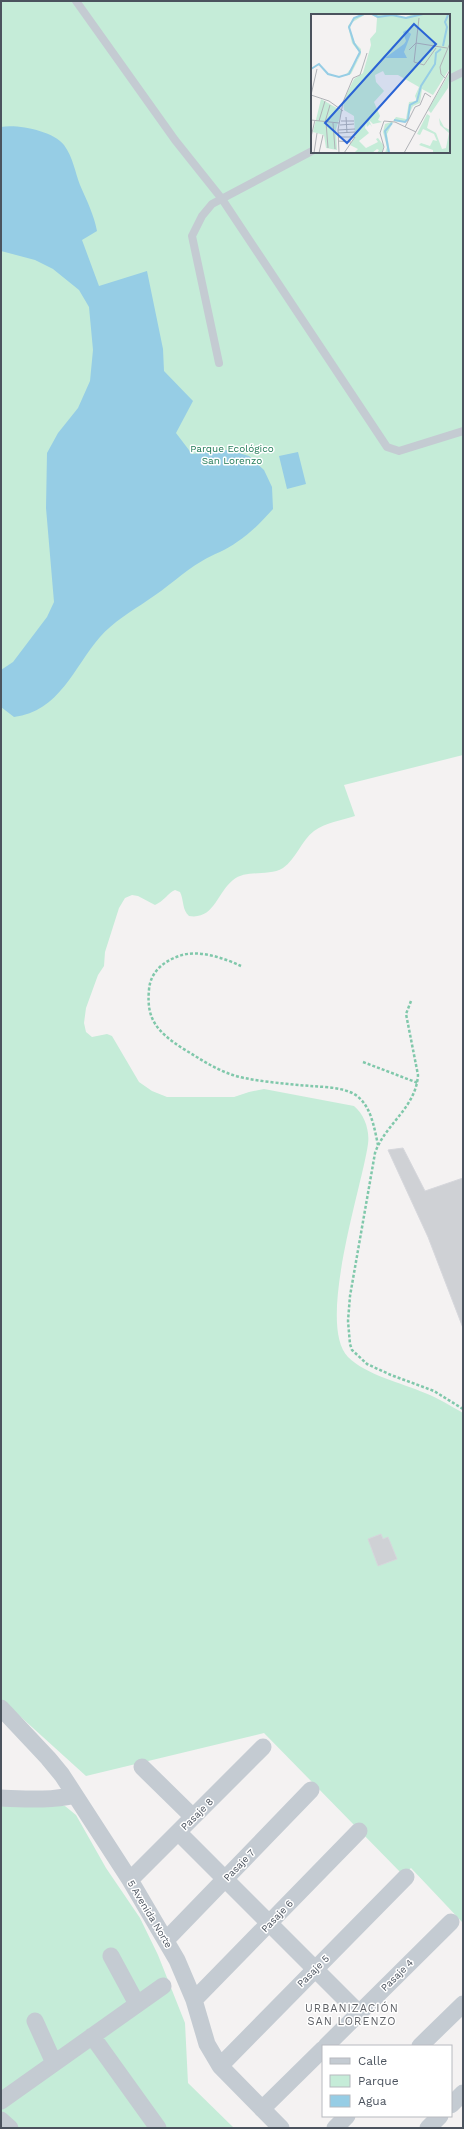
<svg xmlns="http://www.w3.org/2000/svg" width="464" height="2129" font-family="'Work Sans',sans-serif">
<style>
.green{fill:#c5ecd8;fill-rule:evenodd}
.water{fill:#96cde5}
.building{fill:#cfd1d5;stroke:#d6d7dc}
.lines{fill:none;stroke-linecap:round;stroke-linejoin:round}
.path{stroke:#80c8ab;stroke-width:2.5;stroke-dasharray:3 2;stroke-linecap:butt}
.lane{stroke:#c4cbd2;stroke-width:8}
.street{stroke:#c4cbd2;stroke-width:17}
.labels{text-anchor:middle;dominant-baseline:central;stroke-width:3;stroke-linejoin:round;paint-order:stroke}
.park-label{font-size:10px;fill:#207a56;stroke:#fff}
.street-label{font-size:10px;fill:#4b535e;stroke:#fff}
.neighbourhood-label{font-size:11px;letter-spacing:1px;fill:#5f6166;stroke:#fff}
.inset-river{fill:none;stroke:#96cde5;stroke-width:2}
.inset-road{fill:none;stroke:#b0b2b7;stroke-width:1}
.view{fill:#2a64d5;fill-opacity:0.15;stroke:#2a64d5;stroke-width:2}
.inset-edge{fill:none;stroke:#4b535e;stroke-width:2}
</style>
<rect width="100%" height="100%" fill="#f4f2f2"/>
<!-- green -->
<path class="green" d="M1,1h462v754l-119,30 11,31c-13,4 -30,7 -41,15 -13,10 -18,28 -31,37 -15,9 -37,1 -50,12 -16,13 -19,40 -44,36 -7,-6 -5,-16 -9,-24l-5,-2c-7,3 -11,11 -20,15l-17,-9 -6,-1 -7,3 -6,10 -14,44 -1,14 -6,9 -12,33 -2,15 2,9 6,5 15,-3 5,2 27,46 13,9 15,6h67l15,-5 15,-3 90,17c10,8 16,24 14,38 -6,43 -52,180 -20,213 18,18 54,26 77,36 13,5 26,13 38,20v510l-52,-55 -8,7 -139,-142 -178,43 -85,-77zM312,15h137v137h-137z
M1,1804l64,2 11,9 30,53 34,50 18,37 27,68 3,60 46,45h-233z"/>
<!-- water -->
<path class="water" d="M1,127c17,-3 52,4 63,18 9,12 11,27 16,40 7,16 14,30 17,46l-15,9 17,46 48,-15 16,78 1,22 29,30 -17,32 16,21 37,-4 20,6 15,14 8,17 1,22c-11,12 -22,24 -36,33 -10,8 -24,12 -35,19 -19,11 -35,27 -54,39 -16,11 -35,22 -48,37 -26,30 -41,75 -86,80l-13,-10v-37l12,-8 34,-45 7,-15 -8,-94 1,-55 11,-20 20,-25 12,-27 3,-31 -4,-43 -10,-17 -26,-21 -18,-9 -34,-9z
M298,452l8,32 -19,5 -8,-33z"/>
<!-- building -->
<path class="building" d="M403,1148l22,43 38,-13v150l-35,-91 -40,-87z
M381,1534l2,5 5,-2 9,22 -19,7 -10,-27z"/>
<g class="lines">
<!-- path -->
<path class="path" d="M241,966c-17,-8 -43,-17 -62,-10 -15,5 -29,16 -30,34 -3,30 9,42 33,58 20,12 38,25 62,30 21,4 44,6 66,8 14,1 31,1 44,8 17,10 20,33 24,51
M411,1001l-5,13 12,61c-2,33 -33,49 -43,78l-25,143 -2,25 2,23 2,6 15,14 24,11 43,16 29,18
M363,1062l55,21"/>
<!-- lane -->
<path class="lane" d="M76,1l99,139 47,59 165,248 12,4 64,-20
M449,79l14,-7
M219,363l-27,-127 10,-20 10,-12 100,-53"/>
<!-- street -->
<path class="street" d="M1,1708l47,50 14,17 68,105 47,80 17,40 13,44 13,22 61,62
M142,1767l51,50
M1,1798c26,1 49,3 74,-3
M178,1832l181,181
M130,1880l133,-133
M166,1940l145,-150
M111,1956l26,48
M194,2000l165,-169
M35,2021l19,42
M92,2036l66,92
M326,2046l125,-124
M420,2046l43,-42
M220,2066l186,-189
M1,2101l162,-115
M451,2105l12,-12
M262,2109l61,-60
M1,2120l9,8
M335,2128l12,-12
M428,2128l12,-12"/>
</g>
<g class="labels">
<!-- park labels -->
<g class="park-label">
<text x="232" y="448">Parque Ecológico<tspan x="232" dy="12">San Lorenzo</tspan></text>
</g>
<!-- street labels -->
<g class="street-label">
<text transform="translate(197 1814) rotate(-45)">Pasaje 8</text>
<text transform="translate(239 1865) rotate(-46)">Pasaje 7</text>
<text transform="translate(150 1914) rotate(59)">5 Avenida Norte</text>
<text transform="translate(277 1916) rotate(-46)">Pasaje 6</text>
<text transform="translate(313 1971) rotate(-45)">Pasaje 5</text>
<text transform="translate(397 1975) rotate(-45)">Pasaje 4</text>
</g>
<!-- neighbourhood labels -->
<g class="neighbourhood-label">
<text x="352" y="2008">URBANIZACIÓN<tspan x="352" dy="13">SAN LORENZO</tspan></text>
</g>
</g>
<!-- overview -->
<g transform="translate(311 14)">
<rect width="139" height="139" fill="#f4f2f2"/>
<path d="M55,0l-15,9 -1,6 5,14 6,6v5l-10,20 -6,2 13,-17 1,-7 -7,-9 -4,-17 6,-8zM60,0l35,3 7,-3h37v54l-17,27 -11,-6 -2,14 -7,3 -8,16 -12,-1 3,-4 10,2 3,-17 8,-1 -2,-5 4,-9 -21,-12h-13l-2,-4 -8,4 1,7 8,9 -10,11 6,14 -2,4 4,2 -9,2 -4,-4 3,7 -2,-3 -3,3 -1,-4 -1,5 4,5 -10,8 7,7 12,-6 -2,-3 2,-1 6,8 -2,7h-5l2,-3 -2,-1 -5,4h-18l4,-4 -8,-4 5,-8 -1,-21 -10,-6 -1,-8 11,-23 9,-6 8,-28 -1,-6 6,-7 1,-14zM139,58l-2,16 -17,25 -3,-3zM10,85l21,12 -6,18 1,21 -11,-2 -2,-13 -11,-3zM116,100l3,2 -3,12 9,5 6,16 4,-1 3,-15 -9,-8 -1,-7 5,9 6,3v23h-17v-3l-14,-5 2,-2 9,3 3,-6 4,1 -3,-7 -11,-5 -3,6 -3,-1zM80,108h2l-6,12 3,19h-5l2,-6 -4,-15 2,-8z" fill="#c5ecd8"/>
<path d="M95,16l5,4 -7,18 3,6h-22l19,-14 2,-3 -3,-9z" fill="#96cde5"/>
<path class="inset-river" d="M61,0l6,3 14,-2 14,3 17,-4M132,32l4,-19 -2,-5 3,-7M0,55l8,-5 9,10 11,3 10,-3 11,-22 -6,-9 -5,-16 5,-9 10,-4M83,106l11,2 3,-3 2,-14 7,-4 4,-15 14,-22 1,-11 5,-4M78,139l-4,-22 7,-8"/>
<path class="inset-road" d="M108,4l-5,44 10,3 12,-17M98,36l7,-7 31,5M6,55l-6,26 18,6 14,10M134,64l-4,-4 -1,-7 10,-24M35,103l1,16M0,106l28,3M8,107l6,-20M30,107h13M14,108l5,-17M15,108l2,26M22,109l2,26M29,111l14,-1M94,113l10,-20 5,-2 5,-12 6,4M27,116l17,-1M27,119l17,-1M0,123l4,-17M27,123h17M27,127l13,1M3,139l3,-20M8,139l4,-18M28,139l-1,-23 5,-28 10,-24 7,-3 7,-22M33,139l11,-16M71,139l2,-6 -4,-14 4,-12 11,1 21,10M93,139l46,-83"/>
<path class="view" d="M103,10l22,20 -89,99 -22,-20z"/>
<rect width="139" height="139" class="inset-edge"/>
</g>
<!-- border -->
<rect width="464" height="2129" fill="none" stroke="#4b535e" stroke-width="4"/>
<!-- legend -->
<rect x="322" y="2045" width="130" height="72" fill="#ffffff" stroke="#b7babf"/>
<rect x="330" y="2058" width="20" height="6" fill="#c4cbd2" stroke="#b7babf"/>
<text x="358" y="2065" font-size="12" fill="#4b535e">Calle</text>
<rect x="330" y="2075" width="20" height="12" fill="#c5ecd8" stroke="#b7babf"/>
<text x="358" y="2085" font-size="12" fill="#4b535e">Parque</text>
<rect x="330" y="2095" width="20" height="12" fill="#96cde5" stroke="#b7babf"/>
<text x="358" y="2105" font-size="12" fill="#4b535e">Agua</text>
</svg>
